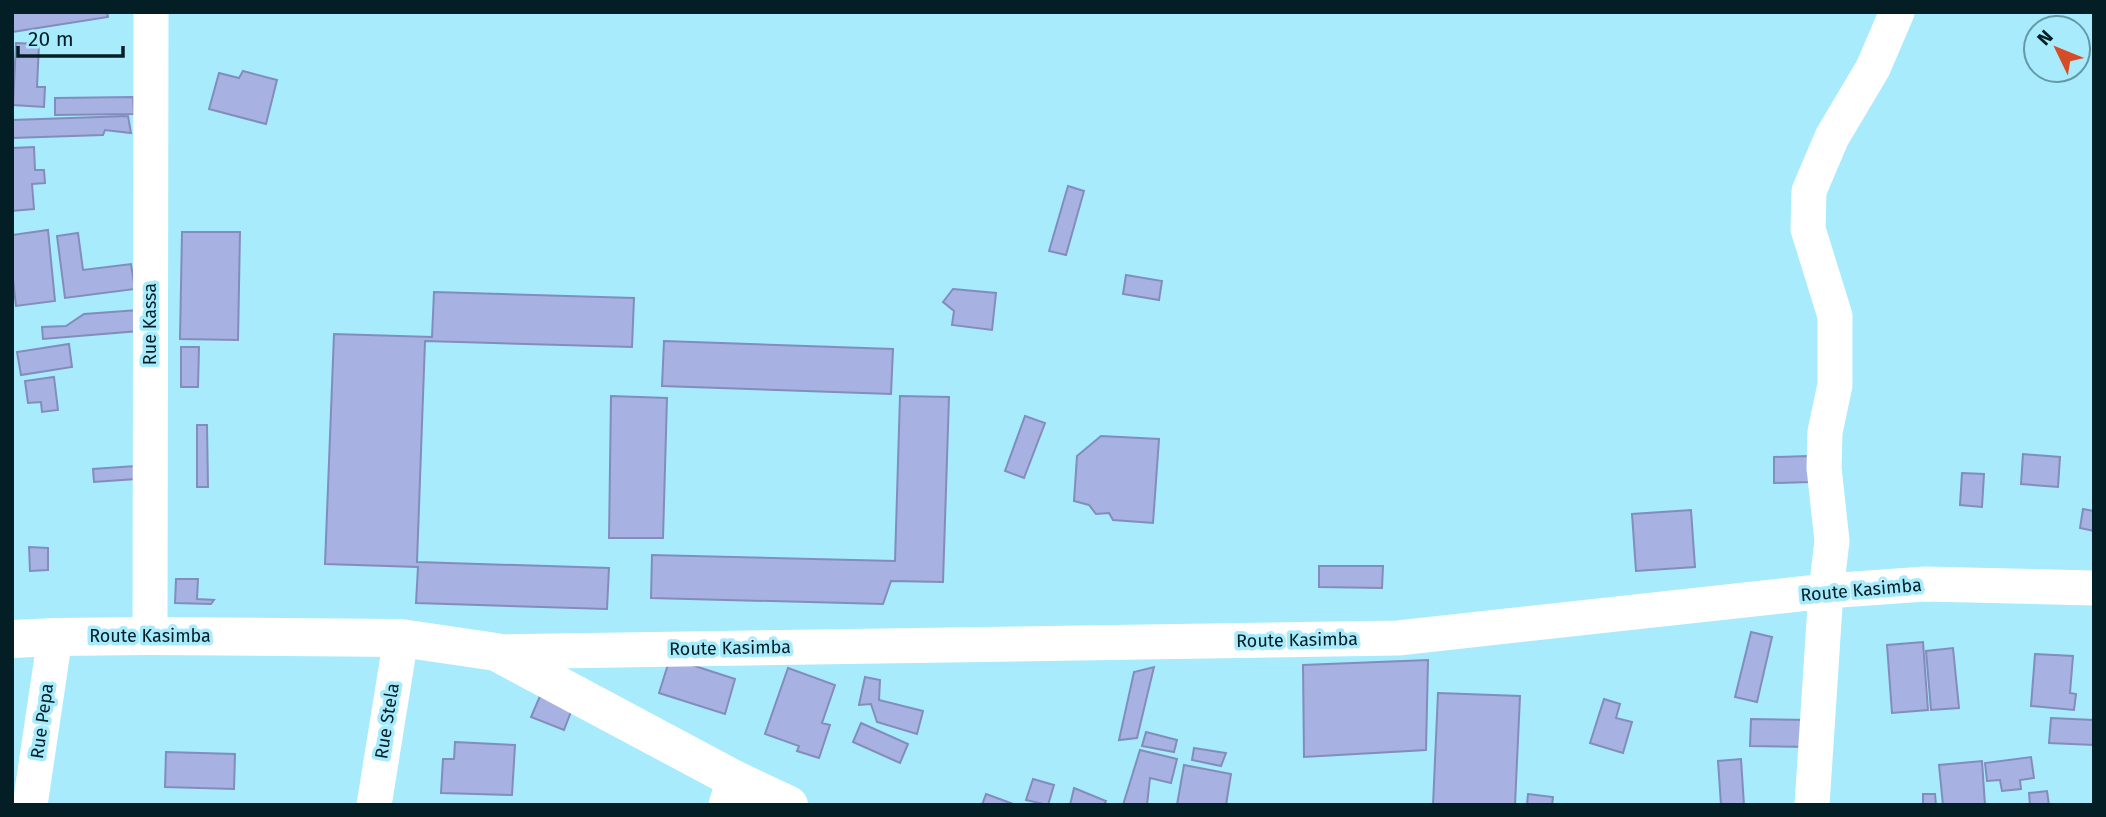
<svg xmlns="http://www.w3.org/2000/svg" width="2106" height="817" font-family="'Fira Sans',sans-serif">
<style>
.building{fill:#a7b1e2;stroke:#838dbc;stroke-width:2}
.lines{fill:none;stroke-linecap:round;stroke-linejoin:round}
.street{stroke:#fff;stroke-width:35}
.secondary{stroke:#fff;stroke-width:38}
.labels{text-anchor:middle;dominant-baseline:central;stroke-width:7;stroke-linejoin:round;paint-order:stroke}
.street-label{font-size:18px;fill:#031f25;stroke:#a7ebfc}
</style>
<rect width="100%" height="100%" fill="#a7ebfc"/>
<!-- building -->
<path class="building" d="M12,12h95l1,5 -96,15z
M16,43l23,1 -2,43h8l-1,20 -31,-2z
M243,71l34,9 -11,44 -57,-15 10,-36 20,5z
M133,97l1,17 -79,1v-17z
M128,116l3,17 -26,-3 -2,5 -91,3v-18z
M34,147l1,23h9l1,13 -13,1 2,25 -22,2v-63z
M1068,186l16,5 -18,64 -17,-4z
M48,230l7,71 -39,5 -4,-35v-36z
M182,232h58l-2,108 -58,-1z
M78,233l5,37 48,-6 4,25 -70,9 -8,-62z
M1126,275l36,6 -3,19 -36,-6z
M953,289l43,4 -4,37 -40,-5 2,-14 -11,-9z
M434,292l200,6 -2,49 -207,-6 -8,221 192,6 -2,41 -191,-6 2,-36 -93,-3 9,-230 98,3z
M138,310l1,21 -96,8 -1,-12 24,-1 18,-12z
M664,341l229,8 -2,45 -229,-8z
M69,344l3,23 -51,8 -4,-23z
M181,347h18l-1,40h-17z
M54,377l4,33 -16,2 -1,-10 -13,1 -3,-22z
M611,396l56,2 -4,140h-54z
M900,396l49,1 -6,185 -52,-1 -8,23 -232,-6 1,-43 243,6z
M1025,416l20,7 -21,55 -19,-7z
M197,425h10l1,62h-11z
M1101,436l58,3 -6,84 -40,-3 -4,-7 -13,1 -7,-9 -15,-4 3,-45z
M2023,454l37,3 -2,30 -37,-3z
M1808,456l1,26 -35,1v-26z
M135,466l1,13 -42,3 -1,-13z
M1962,473l22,1 -2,33 -22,-2z
M2083,509l11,2v20l-14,-3z
M1691,510l4,57 -59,4 -4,-57z
M29,547l19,1v22l-18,1z
M1319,566h64l-1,22 -63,-1z
M176,579h22l-1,20 17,1 -3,4 -36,-1z
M1751,632l21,5 -15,65 -22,-5z
M1923,642l5,68 -36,3 -5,-68z
M1953,648l6,60 -28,2 -5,-59z
M2035,654l38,2 -3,37 6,1 -2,16 -43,-4z
M670,658l65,21 -10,35 -66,-21z
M1428,660l-2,90 -122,7 -1,-92z
M1154,667l-17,71 -18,2 15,-68z
M788,668l47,17 -13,38 8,2 -11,33 -22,-7 2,-5 -34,-12z
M865,677l15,3 -1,20 44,11 -6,23 -40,-12 -6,-18 -12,1z
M1438,693l82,3 -5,109h-82z
M540,696l32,13 -8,21 -33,-13z
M1604,699l16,5 -4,14 16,4 -9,31 -33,-10z
M2051,718l43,2v25l-45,-2z
M1751,719l59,1v27l-60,-1z
M861,723l47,21 -8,19 -47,-21z
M1146,732l31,8 -3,12 -32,-6z
M455,742l60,3 -3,50 -71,-2 2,-34h11z
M1194,748l32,5 -5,13 -29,-6z
M1140,750l37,9 -6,24 -21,-5 -3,27h-24z
M166,752l69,2 -1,35 -69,-2z
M2031,757l3,21 -14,2 1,9 -19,2 -2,-11 -13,1 -2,-18z
M1741,759l3,46h-23l-3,-44z
M1982,761l3,44h-42l-4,-40z
M1184,765l47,9 -5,31h-49z
M1033,779l21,6 -6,20 -22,-5z
M1074,788l32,13 -2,4h-34z
M2047,791l2,14h-19l-1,-12z
M986,794l30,11h-34z
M1528,794l25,3 -1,8h-25z
M1923,794h12l1,11h-13z"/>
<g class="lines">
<!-- street -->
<path class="street" d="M150,636l1,-624
M496,652l902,-14 428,-47 99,-7 169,4
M30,805l25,-168
M374,805l27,-167
M726,805l8,-26
M1812,805l14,-214 6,-50 -8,-73 1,-36 10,-47v-69l-27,-87 1,-38 23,-54 41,-69 24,-56"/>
<!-- secondary -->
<path class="secondary" d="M12,639l43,-2 95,-1 251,2 95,14 238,127 55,26"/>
</g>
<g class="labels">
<!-- street labels -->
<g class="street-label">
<text transform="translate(150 324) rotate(-90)">Rue Kassa</text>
<text transform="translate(1861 590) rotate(-5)">Route Kasimba</text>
<text x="150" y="636">Route Kasimba</text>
<text transform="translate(1297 640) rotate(-1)">Route Kasimba</text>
<text transform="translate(730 648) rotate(-1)">Route Kasimba</text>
<text transform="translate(42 721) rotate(-82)">Rue Pepa</text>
<text transform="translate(387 721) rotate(-81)">Rue Stela</text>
</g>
</g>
<!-- border -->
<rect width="2106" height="817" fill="none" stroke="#031f25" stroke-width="28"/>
<!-- north arrow -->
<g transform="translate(2057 49) rotate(313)"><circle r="33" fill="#a7ebfc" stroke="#6599a6" stroke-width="2"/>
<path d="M0-5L12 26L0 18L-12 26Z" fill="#d54c27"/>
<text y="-10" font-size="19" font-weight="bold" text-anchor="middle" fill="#031f25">N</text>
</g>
<!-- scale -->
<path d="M18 46v10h105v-10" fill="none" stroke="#031f25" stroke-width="3.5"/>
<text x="28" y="46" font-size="21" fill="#031f25" stroke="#a7ebfc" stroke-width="5" paint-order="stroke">20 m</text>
</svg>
